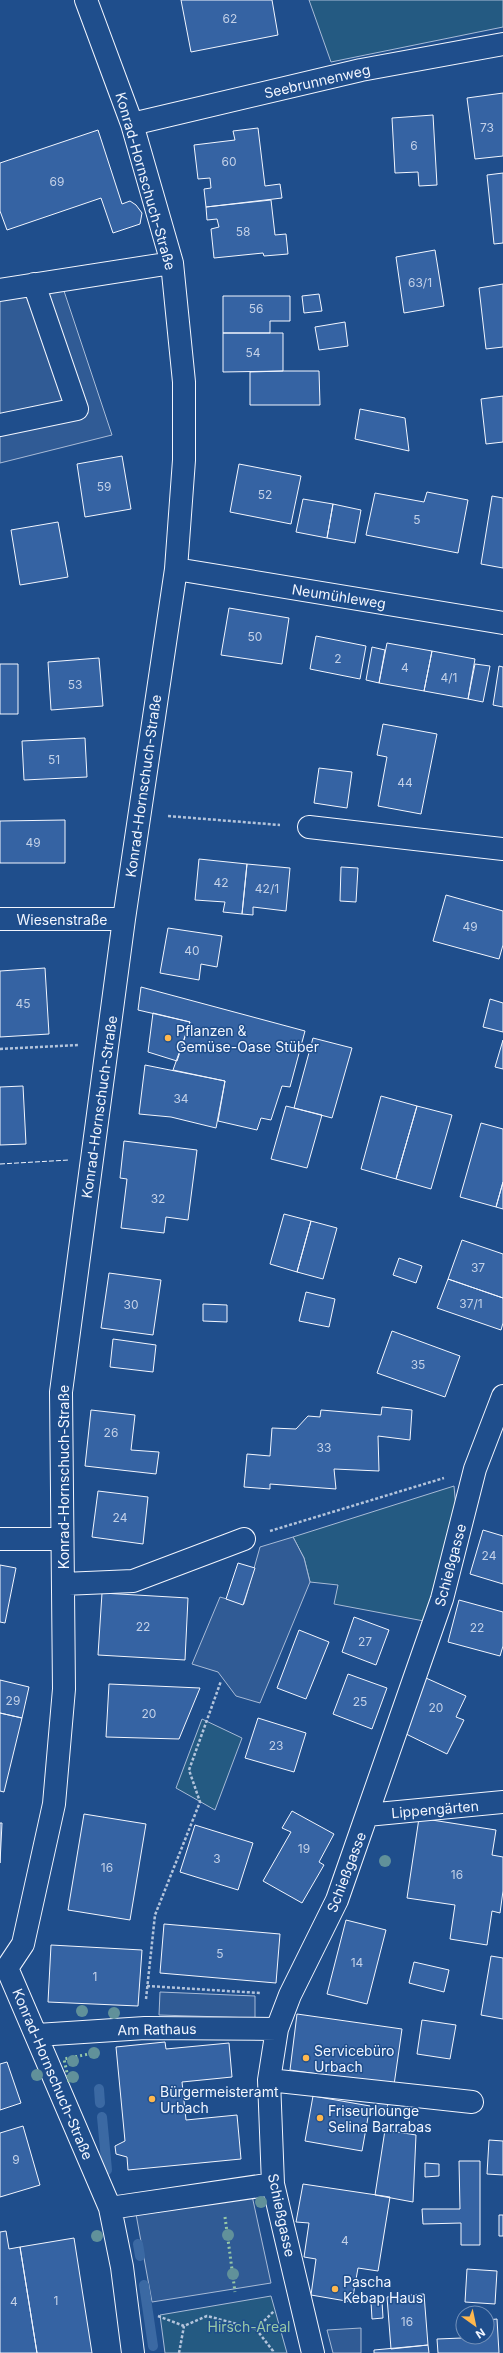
<svg xmlns="http://www.w3.org/2000/svg" width="503" height="2353" font-family="Inter,sans-serif">
<style>
.green{fill:#245a82;stroke:#a8bbd7}
.parking{fill:#305b95;stroke:#a8bbd7}
.lines{fill:none;stroke-linecap:round;stroke-linejoin:round}
.stream{stroke:#3b69a3;stroke-width:10}
.building{fill:#3563a3;stroke:#f2f6ff}
.minor-casing{stroke:#f2f6ff;stroke-width:24}
.path{stroke:#b3c4dc;stroke-width:2.5;stroke-dasharray:3 2;stroke-linecap:butt}
.minor{stroke:#1f4e8c;stroke-width:22}
.hedge{stroke:#97c8a6;stroke-width:3;stroke-dasharray:2 3;stroke-linecap:butt}
.fence{stroke:#f2f6ff;stroke-width:1;stroke-dasharray:5 2;stroke-linecap:butt}
.tree{fill:#61919a}
.poi-dot{fill:#ffb74d;stroke:#1f4e8c;stroke-width:1.5}
.labels{text-anchor:middle;dominant-baseline:central;stroke-width:3;stroke-linejoin:round;paint-order:stroke}
.number-label{font-size:12px;fill:#c3d1e8}
.street-label{font-size:14px;fill:#f2f6ff;stroke:#1f4e8c}
.poi-label{font-size:14px;fill:#f2f6ff;stroke:#1f4e8c;text-anchor:start}
.park-label{font-size:14px;fill:#97c8a6;stroke:#1f4e8c}
</style>
<rect width="100%" height="100%" fill="#1f4e8c"/>
<!-- green -->
<path class="green" d="M309,0h194v27l-172,35z
M454,1486l2,23 -32,112 -90,-17 4,-19 -28,-3 -6,-24 -11,-21z
M202,1719l40,19 -27,72 -39,-22z
M271,2296l16,57h-122l-5,-38z"/>
<!-- parking -->
<path class="parking" d="M60,279l52,156 -112,28v-173z
M293,1537l11,21 6,24 -50,121 -24,-7 -18,-24 -26,-8 28,-67 24,7 16,-57z
M160,1992l95,4v22l-96,-3z
M251,2191l20,92 -119,19 -16,-88z
M361,2328v25h-28l-6,-23z"/>
<g class="lines">
<!-- stream -->
<path class="stream" d="M99,2089l1,14
M102,2117l5,53
M138,2244l2,12
M144,2285l9,61"/>
</g>
<!-- building -->
<path class="building" d="M181,0h91l6,35 -87,17z
M503,93v63l-28,3 -8,-61z
M433,115l4,70 -18,1 -1,-14 -23,1 -3,-55z
M258,128l7,58 15,-2 2,14 -76,9 -2,-18 7,-1 -1,-10 -12,1 -4,-34 41,-5 -2,-9z
M98,130l24,74 8,-3 6,4 6,8 -2,11 -27,9 -12,-35 -94,32 -7,-19v-48z
M503,173v70l-9,1 -7,-69z
M271,200l4,35 11,-1 2,20 -24,2 -1,-3 -49,5 -3,-29 8,-2 -2,-8 -10,1 -1,-13z
M435,250l9,56 -40,7 -8,-56z
M503,284v63l-17,2 -7,-61z
M319,294l3,17 -18,2 -2,-17z
M223,296h67v25h-20v12h-47z
M345,322l3,24 -29,4 -4,-23z
M223,333h60v38l-60,1z
M283,371h36l1,34h-70v-33z
M503,396v46l-17,2 -5,-45z
M360,409l45,9 4,33 -54,-12z
M122,456l9,53 -46,8 -8,-53z
M239,464l62,12 -10,48 -61,-12z
M427,492l41,8 -10,53 -92,-18 9,-42 49,9z
M492,496l11,2v70l-22,-4z
M303,499l30,5 -6,34 -31,-6z
M333,504l28,6 -6,33 -28,-5z
M58,522l10,55 -48,8 -9,-55z
M229,608l60,10 -7,46 -61,-9z
M316,636l50,10 -6,33 -50,-10z
M387,643l45,8 -8,40 -45,-8z
M372,647l13,3 -6,33 -13,-3z
M432,651l43,8 -7,40 -44,-8z
M99,658l4,48 -52,4 -3,-48z
M0,664h18v50h-18z
M475,664l15,2 -7,36 -15,-3z
M499,666l4,1v40l-10,-2z
M383,724l54,10 -16,80 -43,-8 9,-49 -10,-2z
M85,738l2,39 -63,3 -2,-39z
M319,768l33,4 -5,36 -33,-5z
M65,820v43h-65v-42z
M199,859l48,5 -5,50 -19,-2 2,-10 -30,-2z
M247,864l43,4 -4,43 -33,-4v8l-11,-1z
M341,867l17,1 -2,34 -16,-1z
M446,895l57,16v34l-4,14 -66,-18z
M168,928l54,8 -5,31 -16,-3 -2,16 -39,-7z
M45,968l4,66 -49,3v-66z
M141,987l164,44 -15,56 -8,-1 -11,34 -10,-2 -4,12 -39,-9 7,-40 -52,-11 17,-48 -52,-12z
M490,999l13,4v29l-20,-5z
M153,1013l37,9 -13,39 -29,-9z
M313,1038l39,10 -20,70 -38,-10z
M503,1040v29l-8,-2z
M145,1065l80,16 -9,47 -45,-11 -32,-3z
M23,1086l3,58 -26,1v-58z
M381,1096l36,10 -21,73 -35,-10z
M286,1106l36,9 -15,53 -36,-9z
M417,1106l35,9 -21,74 -35,-10z
M481,1123l22,6v53l-7,25 -36,-10z
M124,1141l73,9 -9,70 -22,-3 -2,16 -43,-5 6,-49 -7,-1z
M503,1182v27l-7,-2z
M284,1214l27,7 -14,51 -27,-8z
M311,1221l26,7 -14,51 -26,-7z
M462,1240l41,14v44l-55,-19z
M399,1258l23,8 -6,17 -23,-8z
M109,1273l52,7 -8,55 -52,-7z
M448,1279l55,19v25l-2,7 -64,-22z
M306,1292l29,7 -6,28 -30,-6z
M203,1304l24,1v17l-24,-1z
M392,1331l68,25 -15,41 -68,-24z
M113,1339l43,6 -3,27 -43,-5z
M382,1407l30,3 -2,30 -32,-4 1,35 -45,-2 2,20 -66,-5v5l-26,-2 3,-33 23,2 2,-28 24,1 12,-13 12,1 1,-7 60,5z
M91,1410l44,5 -4,35 28,2 -3,22 -71,-8z
M98,1491l50,6 -5,47 -51,-7z
M483,1530l20,6v48l-33,-10z
M238,1563l17,5 -12,37 -17,-6z
M0,1565l16,3 -11,55 -5,-1z
M102,1593l86,5 -3,62 -87,-5z
M459,1600l44,12v34l-3,10 -52,-14z
M354,1617l35,13 -13,35 -34,-13z
M299,1630l30,12 -23,57 -29,-11z
M348,1674l39,14 -15,41 -39,-15z
M426,1678l40,18 -10,21 8,3 -17,34 -47,-23z
M0,1680l29,7 -7,31 -22,-5z
M109,1684l91,4 -21,51 -73,-2z
M0,1713l22,5 -18,74 -4,-1z
M258,1718l48,15 -12,39 -49,-14z
M292,1811l42,23 -15,28 5,3 -22,38 -39,-22 28,-49 -9,-4z
M84,1814l62,10 -16,96 -62,-10z
M419,1818l77,12 -4,25 11,2v34l-3,22 -8,-2 -5,34 -37,-6 5,-34 -48,-7z
M0,1823h2l-2,40z
M195,1825l58,18 -15,47 -58,-18z
M346,1920l40,10 -19,74 -40,-10z
M164,1924l116,10 -4,49 -116,-10z
M51,1945l91,5 -4,56 -90,-4z
M491,1956l12,2v61l-22,-4z
M414,1962l35,8 -5,22 -35,-9z
M297,2014l105,15 -8,56 -104,-15z
M422,2020l34,5 -6,34 -33,-5z
M165,2042l1,7 63,-6 3,34 -50,5 4,38 51,-5 4,44 -113,11 -1,-13 -11,-3 -1,-8 10,-5 -9,-94z
M7,2062l14,41 -21,7v-46z
M313,2096l57,10 -8,45 -57,-10z
M377,2102l11,2 -3,12 -11,-2z
M23,2126l17,59 -40,12v-64z
M385,2130l31,5 -3,67 -38,-7z
M489,2140l14,1v34l-16,-1z
M459,2161h21v84h-19v-22l-38,1 -1,-15h38z
M425,2163l14,1v12l-14,1z
M303,2184l87,13 -12,74 -20,-3 -6,34 -41,-7 5,-36 -12,-2 5,-34 -13,-1z
M499,2215h4v21h-4z
M6,2231l3,18 11,-2 17,106h-37v-121z
M74,2238l18,115h-55l-17,-106z
M467,2269l30,2 -2,33 -30,-2z
M424,2294l4,51 -37,4 -4,-52z
M382,2301l1,17 -11,1 -1,-17z
M497,2319l2,34h-61l-1,-14 50,-2v-17z
M428,2345l1,8h-55v-3z"/>
<g class="lines">
<!-- minor casing -->
<g class="minor-casing">
<path id="minor" d="M132,124l229,-54 142,-26
M0,290l172,-27
M0,425l77,-16 -43,-125
M176,569l327,54
M309,827l194,22
M0,919h124
M0,1539h61
M63,1584l70,-3 111,-42
M367,1815l136,-13
M7,1968l16,-24 31,-140 10,-115 -3,-297 63,-473 52,-350 8,-109v-78l-12,-119 -40,-139 -46,-124
M7,1968l103,240 12,59 11,86
M37,2035l108,-7 132,1
M269,2080l203,22
M110,2208l163,-24
M313,2353l-40,-169 -4,-104 8,-51 13,-34 47,-95 105,-301 33,-130 28,-73"/>
</g>
<!-- path -->
<path class="path" d="M168,816l112,9
M0,1049l79,-4
M270,1531l174,-53
M147,1986l113,7
M146,1999l9,-84 45,-113 -11,-32 32,-89
M158,2316l26,10 23,-10 49,13 18,-18
M256,2329l17,22v2
M179,2353l5,-27"/>
<!-- minor -->
<use href="#minor" class="minor"/>
<!-- hedge -->
<path class="hedge" d="M69,2082l-5,-23 35,-7
M225,2217l10,75"/>
<!-- fence -->
<path class="fence" d="M0,1164l69,-4"/>
</g>
<!-- trees -->
<g class="tree">
<circle cx="385" cy="1861" r="6"/>
<circle cx="82" cy="2011" r="6"/>
<circle cx="114" cy="2013" r="6"/>
<circle cx="94" cy="2053" r="6"/>
<circle cx="73" cy="2061" r="6"/>
<circle cx="37" cy="2075" r="6"/>
<circle cx="73" cy="2077" r="6"/>
<circle cx="261" cy="2202" r="6"/>
<circle cx="228" cy="2235" r="6"/>
<circle cx="97" cy="2236" r="6"/>
<circle cx="233" cy="2274" r="6"/>
</g>
<!-- markers -->
<g class="poi-dot">
<circle cx="168" cy="1038" r="4"/>
<circle cx="306" cy="2058" r="4"/>
<circle cx="152" cy="2099" r="4"/>
<circle cx="320" cy="2118" r="4"/>
<circle cx="335" cy="2289" r="4"/>
</g>
<g class="labels">
<!-- number labels -->
<g class="number-label">
<text x="230" y="18">62</text>
<text x="487" y="127">73</text>
<text x="414" y="145">6</text>
<text x="229" y="161">60</text>
<text x="57" y="181">69</text>
<text x="243" y="231">58</text>
<text x="420" y="282">63/1</text>
<text x="256" y="308">56</text>
<text x="253" y="352">54</text>
<text x="104" y="486">59</text>
<text x="265" y="494">52</text>
<text x="417" y="519">5</text>
<text x="255" y="636">50</text>
<text x="338" y="658">2</text>
<text x="405" y="667">4</text>
<text x="449" y="677">4/1</text>
<text x="75" y="684">53</text>
<text x="54" y="759">51</text>
<text x="405" y="782">44</text>
<text x="33" y="842">49</text>
<text x="221" y="882">42</text>
<text x="267" y="888">42/1</text>
<text x="470" y="926">49</text>
<text x="192" y="950">40</text>
<text x="23" y="1003">45</text>
<text x="181" y="1098">34</text>
<text x="158" y="1198">32</text>
<text x="478" y="1267">37</text>
<text x="471" y="1303">37/1</text>
<text x="131" y="1304">30</text>
<text x="418" y="1364">35</text>
<text x="111" y="1432">26</text>
<text x="324" y="1447">33</text>
<text x="120" y="1517">24</text>
<text x="489" y="1555">24</text>
<text x="143" y="1626">22</text>
<text x="477" y="1627">22</text>
<text x="365" y="1641">27</text>
<text x="13" y="1700">29</text>
<text x="360" y="1701">25</text>
<text x="436" y="1707">20</text>
<text x="149" y="1713">20</text>
<text x="276" y="1745">23</text>
<text x="304" y="1848">19</text>
<text x="217" y="1858">3</text>
<text x="107" y="1867">16</text>
<text x="457" y="1874">16</text>
<text x="220" y="1953">5</text>
<text x="357" y="1962">14</text>
<text x="95" y="1976">1</text>
<text x="16" y="2159">9</text>
<text x="345" y="2240">4</text>
<text x="56" y="2300">1</text>
<text x="14" y="2301">4</text>
<text x="407" y="2321">16</text>
</g>
<!-- street labels -->
<g class="street-label">
<text transform="translate(317 81) rotate(-13)">Seebrunnenweg</text>
<text transform="translate(146 181) rotate(74)">Konrad-Hornschuch-Straße</text>
<text transform="translate(339 596) rotate(9)">Neumühleweg</text>
<text transform="translate(143 786) rotate(-82)">Konrad-Hornschuch-Straße</text>
<text x="62" y="919">Wiesenstraße</text>
<text transform="translate(99 1107) rotate(-82)">Konrad-Hornschuch-Straße</text>
<text transform="translate(63 1477) rotate(-90)">Konrad-Hornschuch-Straße</text>
<text transform="translate(450 1565) rotate(-75)">Schießgasse</text>
<text transform="translate(435 1809) rotate(-5)">Lippengärten</text>
<text transform="translate(346 1872) rotate(-69)">Schießgasse</text>
<text transform="translate(157 2029) rotate(-1)">Am Rathaus</text>
<text transform="translate(53 2074) rotate(67)">Konrad-Hornschuch-Straße</text>
<text transform="translate(282 2215) rotate(78)">Schießgasse</text>
</g>
<!-- poi labels -->
<g class="poi-label">
<text x="176" y="1030">Pflanzen &amp;<tspan x="176" dy="16">Gemüse-Oase Stüber</tspan></text>
<text x="314" y="2050">Servicebüro<tspan x="314" dy="16">Urbach</tspan></text>
<text x="160" y="2091">Bürgermeisteramt<tspan x="160" dy="16">Urbach</tspan></text>
<text x="328" y="2110">Friseurlounge<tspan x="328" dy="16">Selina Barrabas</tspan></text>
<text x="343" y="2281">Pascha<tspan x="343" dy="16">Kebap Haus</tspan></text>
</g>
<!-- park labels -->
<g class="park-label">
<text x="249" y="2326">Hirsch-Areal</text>
</g>
</g>
<!-- north arrow -->
<g transform="translate(475 2325) rotate(147)"><circle r="19" fill="#1f4e8c" stroke="#7391ba"/>
<path d="M0-3L7 15L0 10L-7 15Z" fill="#ffb74d"/>
<text y="-6" font-size="11" font-weight="bold" text-anchor="middle" fill="#f2f6ff">N</text>
</g>
</svg>
